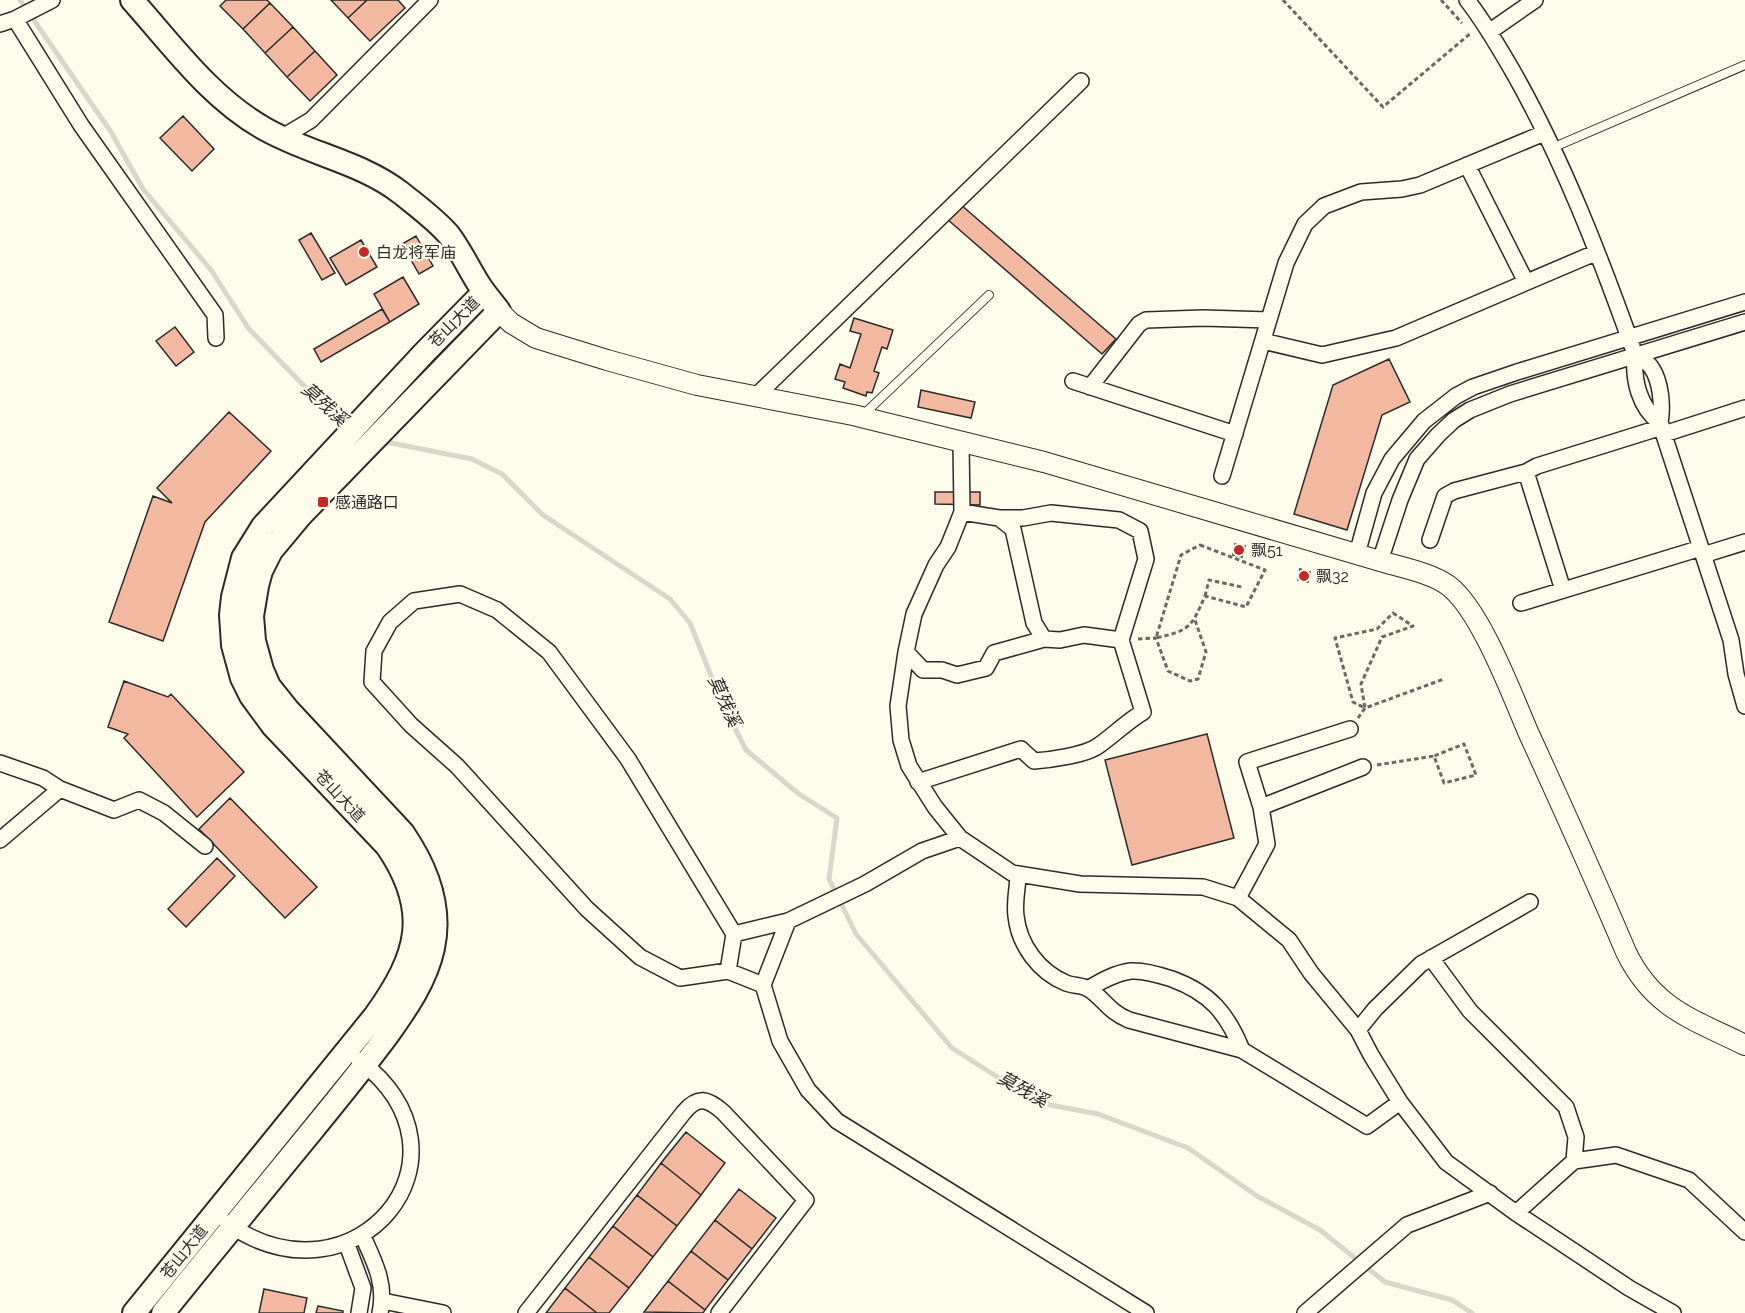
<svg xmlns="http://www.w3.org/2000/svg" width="1745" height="1313" font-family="Raleway,'Noto Sans SC',sans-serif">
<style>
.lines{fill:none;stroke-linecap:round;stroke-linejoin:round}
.stream{stroke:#d8d7c9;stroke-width:5}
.building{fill:#f2b8a0;stroke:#2b2b2b;stroke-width:1.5}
.service-casing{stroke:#2b2b2b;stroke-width:10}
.minor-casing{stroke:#2b2b2b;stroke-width:18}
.tertiary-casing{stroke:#2b2b2b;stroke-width:22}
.secondary-casing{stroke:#2b2b2b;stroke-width:26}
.path{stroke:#6a6964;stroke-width:3;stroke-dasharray:4.5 3;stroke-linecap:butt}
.service{stroke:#fdfbea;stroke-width:8}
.minor{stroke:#fdfbea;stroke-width:15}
.tertiary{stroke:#fdfbea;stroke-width:20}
.secondary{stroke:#fdfbea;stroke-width:22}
.poi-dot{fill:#c62828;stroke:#fdfbea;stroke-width:2}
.labels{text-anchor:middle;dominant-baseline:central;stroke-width:4.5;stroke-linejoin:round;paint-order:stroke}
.poi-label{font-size:16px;fill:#2b2b2b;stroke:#fdfbea;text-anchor:start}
.street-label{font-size:16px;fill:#2b2b2b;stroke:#fdfbea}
.water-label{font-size:18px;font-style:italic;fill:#2b2b2b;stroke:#fdfbea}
</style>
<rect width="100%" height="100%" fill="#fdfbea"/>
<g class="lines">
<!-- stream -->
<path class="stream" d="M20,0l91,132 32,57 68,81 38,59 62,64 38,33
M381,441l91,18 30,15 41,41 127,84 20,24 31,78 25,49 53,44 38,24 -8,61 27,55 96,114 47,30 51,27 48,9 90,34 69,48 63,34 65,52 67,18 20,13"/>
</g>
<!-- building -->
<path class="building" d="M226,0h41l3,3 -27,26 -23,-23z
M331,0h36l-19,18z
M367,0h31l7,8 -35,33 -22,-23z
M270,3l23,24 -28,26 -22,-24z
M293,27l22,24 -28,26 -22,-24z
M315,51l22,24 -27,26 -23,-24z
M183,116l31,33 -22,22 -32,-33z
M960,204l156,135 -14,15 -155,-135z
M311,233l24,40 -13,7 -23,-40z
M416,236l17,30 -14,8 -17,-30z
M361,240l16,27 -31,18 -16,-27z
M403,277l16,27 -29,18 -16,-28z
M382,309l8,13 -69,40 -7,-13z
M854,318l39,12 -6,19 -5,-2 -8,24 5,2 -7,20 -5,-1 -1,4 -23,-8 2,-6 -10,-3 5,-15 10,4 11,-34 -11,-3z
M175,327l19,25 -18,14 -20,-25z
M1389,359l21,43 -28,13 -35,115 -53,-16 39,-129z
M921,390l54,12 -4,16 -53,-11z
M229,412l42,39 -66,71 -42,119 -54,-19 44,-126 19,7 -15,-15z
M935,492h45v13l-45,-1z
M1235,544l10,2 -3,11 -9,-2z
M1300,569l10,3 -2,10 -10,-2z
M124,681l44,16 3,-3 73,78 -47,45 -73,-79 4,-4 -20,-7z
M1207,734l27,104 -102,27 -27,-105z
M230,798l87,89 -32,31 -86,-89z
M217,858l18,18 -49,51 -18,-18z
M686,1132l39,31 -24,32 -40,-32z
M661,1163l40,32 -24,31 -40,-31z
M739,1189l37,29 -24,31 -37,-29z
M637,1195l40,31 -24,31 -40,-31z
M715,1220l37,29 -24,31 -37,-29z
M613,1226l40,31 -24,31 -40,-31z
M691,1251l37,29 -23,30 -37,-29z
M589,1257l40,31 -20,25h-12l-32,-25z
M668,1281l37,29 -2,3 -59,-1z
M565,1288l32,25h-51z
M264,1289l43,9 -3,15h-45z
M318,1306l25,5v2h-27z"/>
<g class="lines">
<!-- service casing -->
<g class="service-casing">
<path id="service" d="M1552,148l193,-83
M862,416l127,-121"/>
</g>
<!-- minor casing -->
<g class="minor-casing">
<path id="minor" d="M1467,0c19,24 34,51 49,77 47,84 84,179 116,269
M15,19l37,-19
M0,24l15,-5 66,106 134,190 1,23
M1489,32l46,-32
M281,138l30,-18 119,-120
M1467,165l59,117
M1263,341l59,14 74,-17 199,-85
M1073,381l162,53
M1090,387l49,-63 7,-4 57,-2 66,2
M756,396l325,-315
M1660,423c3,-17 1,-42 -9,-56 -4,-6 -11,-9 -16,-12 -2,25 4,52 25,68l71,217 5,34 9,32
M1664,434l81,-26
M961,441l1,71 -14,35 -12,18 -22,49 -8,38 -8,54 3,34 8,26 26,41 25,31 52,35 68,11 123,3 35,11 51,42 22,33 47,57 13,25 29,47 46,60 70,51 68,45 45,30 44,25
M1526,472l37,118
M1222,476l64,-213 19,-39 19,-18 37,-14 41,-3 18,-4 124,-52
M999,518h24l28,-5 68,7 21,11 6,28 -25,81
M1430,540l15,-44 9,-5 72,-19 11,-6 125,-39
M1357,554l17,-61 18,-34 32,-38 32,-25 17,-9 44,-15 228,-70
M1703,555l42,-13
M1380,561l20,-61 17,-41 21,-24 16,-15 16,-10 40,-16 235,-72
M1521,603l180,-55
M906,652l17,18h19l15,5 29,-7 8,-15 50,-14
M0,763l43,15 17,11 54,21 25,-10 25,13 41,33
M918,782l103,-33 13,12c15,-1 52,-6 64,-15 16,-11 27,-23 45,-34l-22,-72 -37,-5 -24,5 -16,-1 -10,-16 -21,-94 -14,-11 -37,-6
M1261,807l-14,-45 103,-33
M960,838l-38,13 -57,33 -77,37 -25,64 17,56 28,49 29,31 309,192
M0,840l60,-51
M1018,874c0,13 -4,28 -2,42 3,29 23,56 50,67 7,3 16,2 23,6 16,11 19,22 40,31l113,30 125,76 33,-24
M1238,898l29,-54 -6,-37 102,-40
M734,934l-6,37 -48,7 -40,-21 -53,-48 -130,-143 -46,-41 -39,-43 2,-31 16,-29 24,-21 46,-7 37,16 52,42 79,107 106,175 54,-13
M1431,958l39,53 96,96 10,30 -2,24 -58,52
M728,971l35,14
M1088,989c13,-8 27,-16 43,-18 13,-1 29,4 41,8 38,14 55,34 70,71
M1358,1030l17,-21 46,-45 109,-62
M1574,1161l42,-6 73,25 56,52
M227,1223c127,90 260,-66 132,-163
M365,1241c11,24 21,45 15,72
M349,1250l14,38 -4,25
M383,1301l60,12
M526,1313l158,-201c14,-17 24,-13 39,0l83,88 -87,113
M1305,1313l102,-88 83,-32"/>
</g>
<!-- tertiary casing -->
<g class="tertiary-casing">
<path id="tertiary" d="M499,311l12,12 25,15 71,22 90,25 156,30 191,47 336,99c20,6 52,12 69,25 32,25 63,109 80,148 33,72 66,145 97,218 27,56 66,67 119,93"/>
</g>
<!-- secondary casing -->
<g class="secondary-casing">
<path id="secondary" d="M132,0c41,46 79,99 133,129 44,25 96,33 136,64 16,13 34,26 48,42 12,16 20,34 31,51 6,9 13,17 19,25l-198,204 -30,36 -10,20 -4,15 -5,30 2,25 8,29 7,16 20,25 114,122c24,35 39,73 30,115 -7,32 -25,58 -44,85 -25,34 -52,67 -79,100 -49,60 -99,120 -147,180
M134,1313l241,-297c43,-60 57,-104 12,-170l-114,-120 -22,-30 -9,-18 -9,-33 -2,-30 2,-18 10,-39 20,-32 162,-174 59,-60"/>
</g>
<!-- path -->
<path class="path" d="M1283,0l100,107 88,-74
M1441,0l21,23
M1200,545l65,25 -19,37 -41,-11c-14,32 -15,34 -49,42l25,-83z
M1205,596l4,-16 33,7
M1393,613l20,13 -31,11 -21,47 4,24 -12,-6 -18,-64 42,-9z
M1138,639l18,-1 12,33 22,10 8,-2 8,-27 -11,-32
M1358,718l7,-10 79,-29
M1377,765l57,-9 10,27 32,-8 -12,-31 -30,12"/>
<!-- service -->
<use href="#service" class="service"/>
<!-- minor -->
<use href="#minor" class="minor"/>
<!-- tertiary -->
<use href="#tertiary" class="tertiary"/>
<!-- secondary -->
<use href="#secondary" class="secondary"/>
</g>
<!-- markers -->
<g class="poi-dot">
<circle cx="364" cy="252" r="6"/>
<rect x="317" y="496" width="12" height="12" rx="3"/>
<circle cx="1239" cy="550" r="6"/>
<circle cx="1304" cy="576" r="6"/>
</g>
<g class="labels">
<!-- poi labels -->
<g class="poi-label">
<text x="376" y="252">白龙将军庙</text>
<text x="335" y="502">感通路口</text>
<text x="1251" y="550">飘51</text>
<text x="1316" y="576">飘32</text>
</g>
<!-- street labels -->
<g class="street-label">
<text transform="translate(454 322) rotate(-45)">苍山大道</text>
<text transform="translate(340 796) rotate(47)">苍山大道</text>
<text transform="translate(184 1252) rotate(-51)">苍山大道</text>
</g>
<!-- water labels -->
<g class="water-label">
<text transform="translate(325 404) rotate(42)">莫残溪</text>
<text transform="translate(725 701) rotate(66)">莫残溪</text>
<text transform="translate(1023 1089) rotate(29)">莫残溪</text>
</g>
</g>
</svg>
